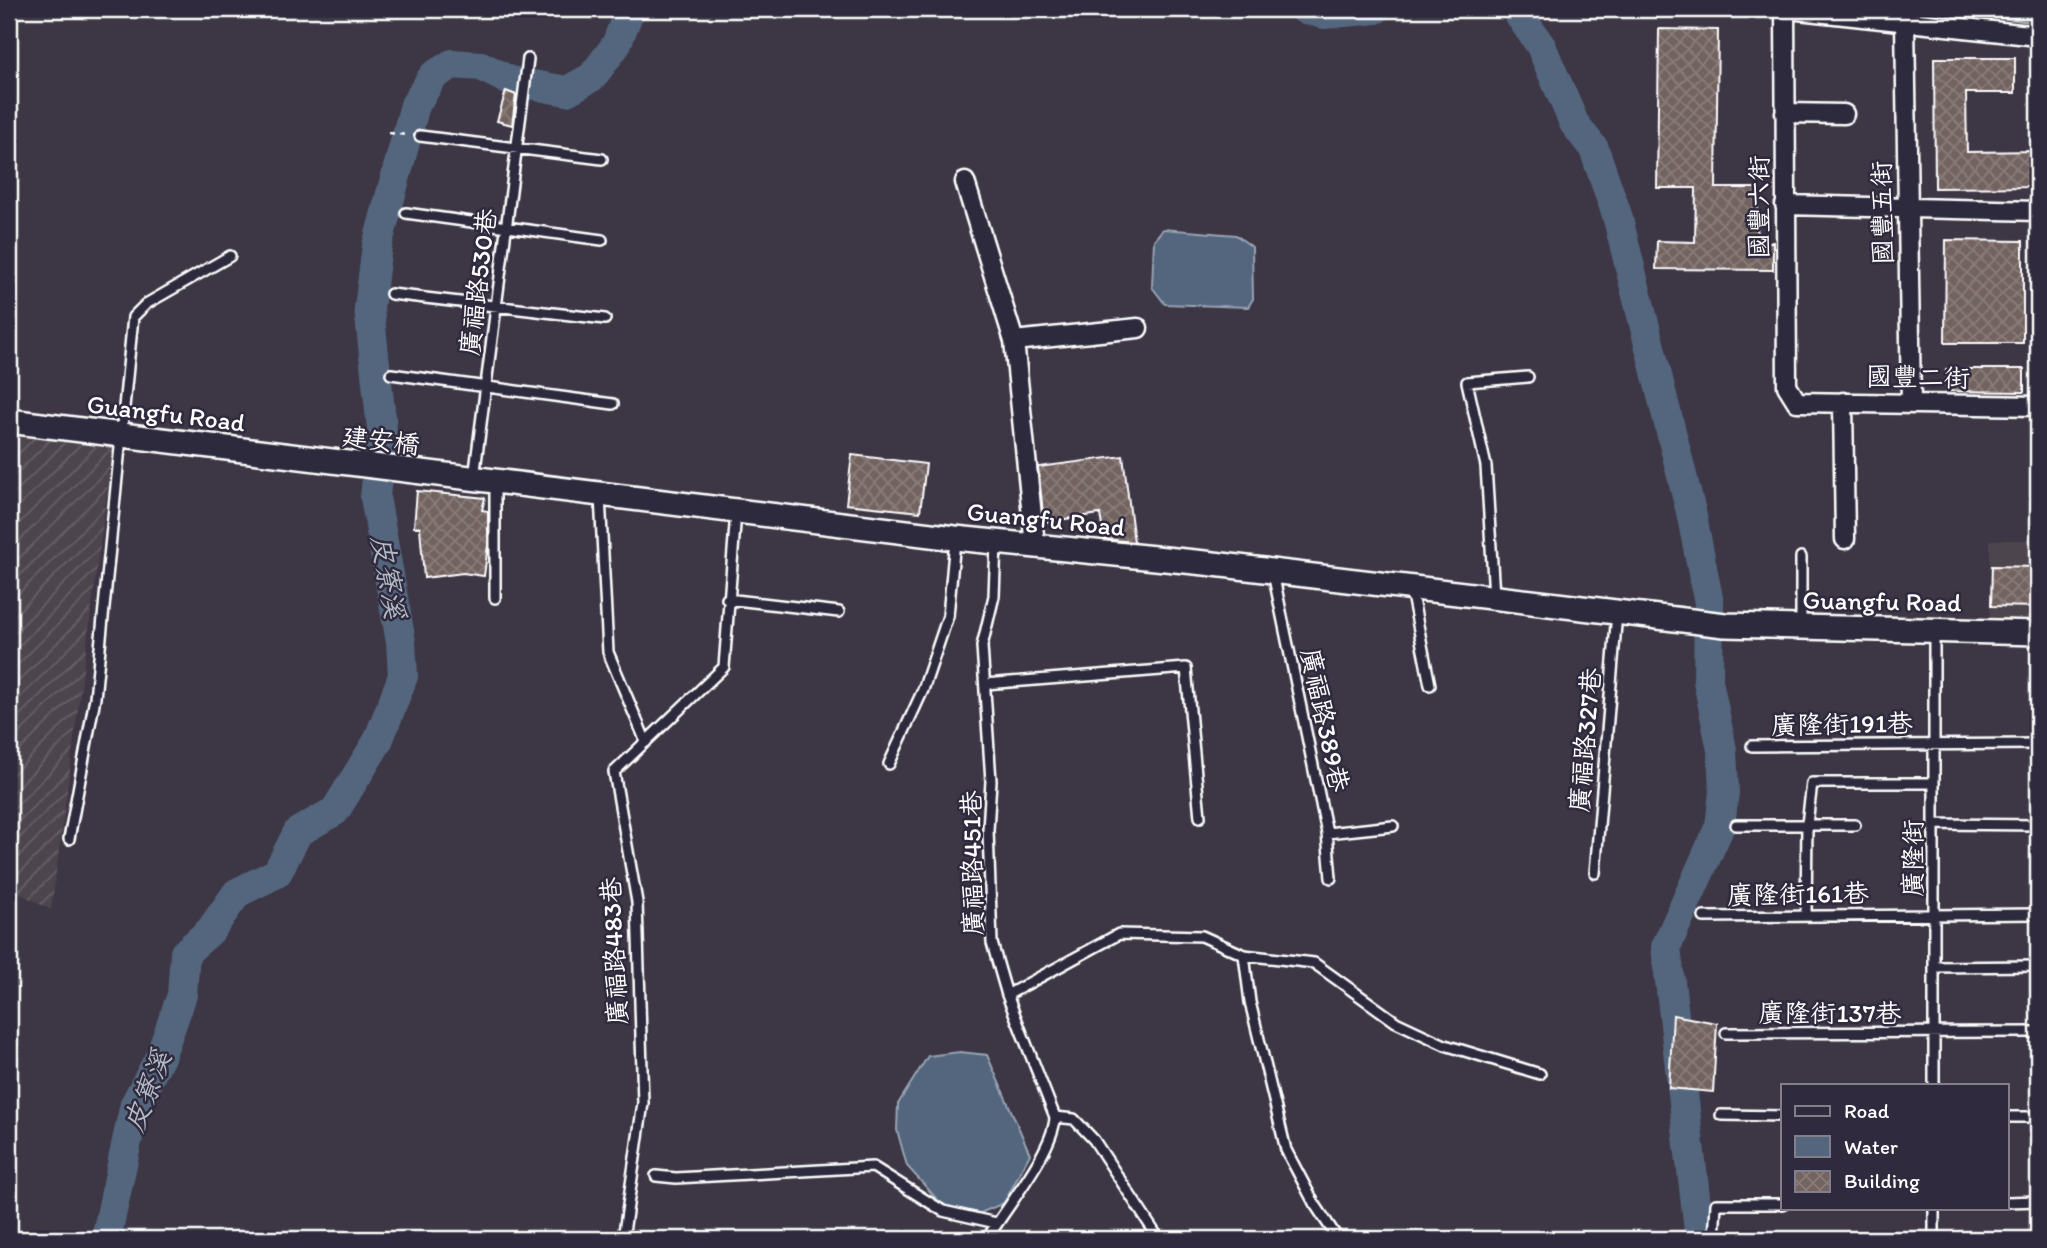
<svg xmlns="http://www.w3.org/2000/svg" width="2047" height="1248" font-family="Itim,'LXGW WenKai TC',sans-serif">
<style>
.built{fill:#4d444d}
.industrial{fill:url(#industrial-furrows)}
.park{fill:url(#park-dots);stroke:#acb5b2;stroke-width:2}
.water{fill:#53667e;stroke:#98a3b2;stroke-width:2}
.lines{fill:none;stroke-linecap:round;stroke-linejoin:round}
.river{stroke:#53667e;stroke-width:30}
.building{fill:url(#building-cross-hatch);stroke:#fff;stroke-width:2}
.service-casing{stroke:#fff;stroke-width:14}
.minor-casing{stroke:#fff;stroke-width:23}
.tertiary-casing{stroke:#fff;stroke-width:28}
.path{stroke:#fff;stroke-width:2.5;stroke-dasharray:5 5;stroke-linecap:butt}
.service{stroke:#2f2a3d;stroke-width:9}
.minor{stroke:#2f2a3d;stroke-width:18}
.tertiary{stroke:#2f2a3d;stroke-width:23}
.labels{text-anchor:middle;dominant-baseline:central;stroke-width:5;stroke-linejoin:round;paint-order:stroke}
.street-label{font-size:26px;fill:#fff;stroke:#2f2a3d}
.water-label{font-size:28px;font-style:italic;fill:#b2bac5;stroke:#2f2a3d}
</style>
<defs>
<pattern id="industrial-furrows" width="10" height="10" patternUnits="userSpaceOnUse" patternTransform="scale(1.75)"><rect width="10" height="10" fill="#4d444d"/><path d="M-1 1l2-2M0 10L10 0M9 11l2-2" fill="none" stroke="#686068"/></pattern>
<pattern id="park-dots" width="8" height="8" patternUnits="userSpaceOnUse" patternTransform="scale(1.75)"><rect width="8" height="8" fill="#586b65"/><path d="M2 2h.1M6 6h.1" fill="none" stroke="#71817c" stroke-width="1.8" stroke-linecap="round"/></pattern>
<pattern id="building-cross-hatch" width="8" height="8" patternUnits="userSpaceOnUse" patternTransform="scale(1.75)"><rect width="8" height="8" fill="#736461"/><path d="M0 0l8 8M0 8l8-8" fill="none" stroke="#887b79"/></pattern>
</defs>
<rect width="100%" height="100%" fill="#3d3644"/>
<filter id="ink" filterUnits="userSpaceOnUse"><feTurbulence type="fractalNoise" baseFrequency=".0143" numOctaves="2"/><feDisplacementMap in="SourceGraphic" scale="14" xChannelSelector="R" yChannelSelector="G"/><feConvolveMatrix kernelMatrix="1 2 1 2 8 2 1 2 1" color-interpolation-filters="sRGB"/></filter>
<g filter="url(#ink)">
<!-- built -->
<path class="built" d="M1990,540h48v81h-48z"/>
<!-- industrial -->
<path class="industrial" d="M9,434l104,15 -62,461 -34,-18 -8,2z"/>
<!-- park -->
<path class="park" d="M1938,9h100v14z"/>
<!-- water -->
<path class="water" d="M1163,229l73,6 16,12 1,52 -5,8 -83,-3 -13,-17 2,-47z
M960,1052l27,3 43,99 -26,49 -26,11 -34,-7 -37,-41 -10,-36 1,-26 30,-48z"/>
<g class="lines">
<!-- river -->
<path class="river" d="M1304,9l20,5 52,-5
M1515,9l26,37 33,77 20,26 23,66 74,297 18,91 -1,78 14,69 2,42 -4,34 -54,121 34,292
M106,1239l29,-135 25,-47 22,-62 3,-42 25,-22 27,-38 40,-20 21,-41 37,-21 43,-70 25,-65 -2,-34 -26,-145 7,-68 -13,-121 8,-62 38,-141 18,-29 19,-12 29,2 29,15 57,10 25,-14 24,-32 14,-36"/>
</g>
<!-- building -->
<path class="building" d="M1659,29l59,1 -2,158h42l-1,54h16v28l-117,-1 1,-28 38,1 1,-54h-39z
M1934,58h81v35h-49l1,59 71,-1v36l-103,1z
M506,91l10,4 -4,30 -15,-4z
M1946,240l77,1v102h-78z
M1946,369h78v23l-78,-1z
M852,455l74,9 -6,48 -74,-8z
M1123,456l11,86 -30,-3 -4,-25 -56,8 -6,-55z
M417,491l68,7 -3,12 6,1v34l-4,31 -21,-3 -39,5 -4,-51h-6z
M1992,566l46,1v40l-47,-1z
M1673,1015l44,8 -4,69 -44,-4z"/>
<g class="lines">
<!-- service casing -->
<g class="service-casing">
<path id="service" d="M420,136l182,23
M406,213l196,27
M391,294l214,25
M391,374l222,30
M474,478l54,-419
M495,483v115
M600,496l8,156 38,90
M1801,557v68
M1273,573l54,260 4,45
M1411,590l19,95
M1494,596l-8,-130 -19,-84 61,-5
M727,599l112,13
M985,684l201,-16 14,149
M1752,746l286,-2
M889,764l34,-74 25,-74 7,-76
M1934,824l104,1
M1736,825h119
M1327,833l66,-7
M69,839l26,-141 38,-381 13,-13 84,-48
M1595,873l22,-260
M1806,915l1,-91 5,-41h121
M1704,917l334,-3
M1244,955l6,47 36,148 28,53 24,36
M1934,967l104,-1
M1007,995l112,-61 83,2 42,19 70,8 82,59 49,23 95,29
M1726,1033l312,-1
M1934,1085v-453
M1721,1115l62,1
M1055,1117l19,2 20,21 65,99
M2007,1117h31
M656,1176l20,2 197,-11 70,44 53,12
M2007,1202l31,-1
M1934,1208v31
M623,1239l20,-136 -6,-201 -23,-130 110,-105 12,-155
M987,1239c18,-30 67,-89 68,-122l-48,-122 -15,-52 -4,-113 3,-49 -9,-135 12,-50 2,-53
M1714,1239l2,-35h67"/>
</g>
<!-- minor casing -->
<g class="minor-casing">
<path id="minor" d="M1785,9l2,377 10,16 241,4
M1789,9l249,27
M1905,21l6,383
M1785,113l59,1
M965,182l49,159 21,204
M1785,205l253,6
M1014,341l124,-13
M1843,402l2,137"/>
</g>
<!-- tertiary casing -->
<g class="tertiary-casing">
<path id="tertiary" d="M9,421l946,117 250,25 520,62 313,8"/>
</g>
<!-- path -->
<path class="path" d="M389,133l18,2"/>
<!-- service -->
<use href="#service" class="service"/>
<!-- minor -->
<use href="#minor" class="minor"/>
<!-- tertiary -->
<use href="#tertiary" class="tertiary"/>
</g>
</g>
<g class="labels">
<!-- street labels -->
<g class="street-label">
<text transform="translate(1759 207) rotate(-90)">國豐六街</text>
<text transform="translate(1882 213) rotate(-91)">國豐五街</text>
<text transform="translate(478 282) rotate(-83)">廣福路530巷</text>
<text transform="translate(1918 377) rotate(1)">國豐二街</text>
<text transform="translate(166 413) rotate(7)">Guangfu Road</text>
<text transform="translate(381 440) rotate(7)">建安橋</text>
<text transform="translate(1046 519) rotate(6)">Guangfu Road</text>
<text transform="translate(1882 601) rotate(1)">Guangfu Road</text>
<text transform="translate(1325 720) rotate(78)">廣福路389巷</text>
<text transform="translate(1842 724) rotate(-1)">廣隆街191巷</text>
<text transform="translate(1585 740) rotate(-85)">廣福路327巷</text>
<text transform="translate(1913 858) rotate(-90)">廣隆街</text>
<text transform="translate(972 863) rotate(-91)">廣福路451巷</text>
<text transform="translate(1798 894) rotate(-1)">廣隆街161巷</text>
<text transform="translate(614 951) rotate(-93)">廣福路483巷</text>
<text x="1830" y="1013">廣隆街137巷</text>
</g>
<!-- water labels -->
<g class="water-label">
<text transform="translate(389 577) rotate(80)">皮寮溪</text>
<text transform="translate(147 1091) rotate(-69)">皮寮溪</text>
</g>
</g>
<!-- margin -->
<rect width="2047" height="1248" fill="none" stroke="#2f2a3d" stroke-width="35"/>
<rect x="18" y="18" width="2012" height="1213" fill="none" stroke="#fff" stroke-width="2.5" filter="url(#ink)"/>
<!-- legend -->
<rect x="1781" y="1084" width="228" height="126" fill="#2f2a3d" stroke="#827f8b" stroke-width="2"/>
<rect x="1795" y="1106" width="35" height="10" fill="#2f2a3d" stroke="#827f8b" stroke-width="2"/>
<text x="1844" y="1118" font-size="21" fill="#ffffff">Road</text>
<rect x="1795" y="1136" width="35" height="21" fill="#53667e" stroke="#827f8b" stroke-width="2"/>
<text x="1844" y="1154" font-size="21" fill="#ffffff">Water</text>
<rect x="1795" y="1171" width="35" height="21" fill="url(#building-cross-hatch)" stroke="#827f8b" stroke-width="2"/>
<text x="1844" y="1188" font-size="21" fill="#ffffff">Building</text>
</svg>
